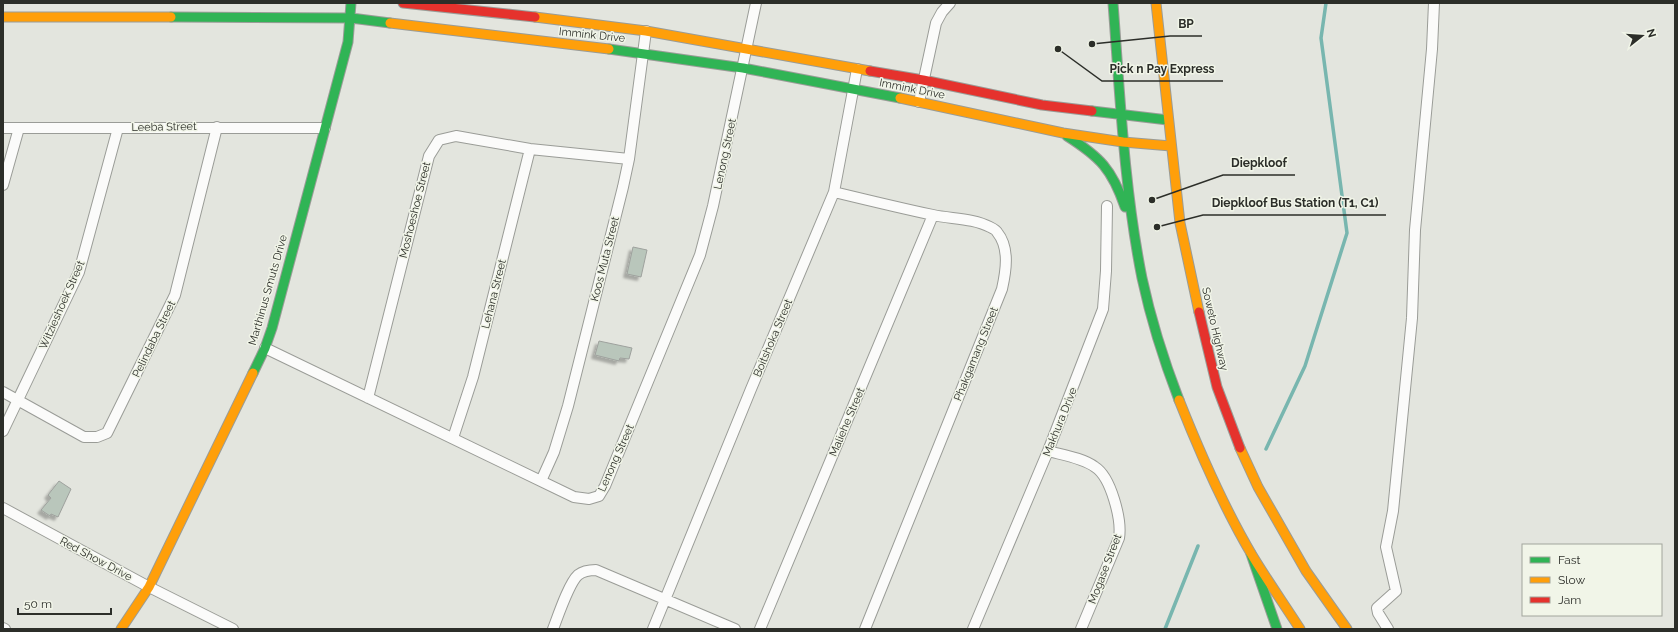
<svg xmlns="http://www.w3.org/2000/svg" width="1678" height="632" font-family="Raleway,sans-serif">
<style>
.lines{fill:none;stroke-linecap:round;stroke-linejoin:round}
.stream{stroke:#78b6af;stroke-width:3.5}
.building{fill:#b9c6bb;stroke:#9ea19d;filter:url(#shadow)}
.street-casing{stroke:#9a9c97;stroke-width:12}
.fast-casing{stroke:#9a9c97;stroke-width:11}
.slow-casing{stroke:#9a9c97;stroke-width:11}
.jam-casing{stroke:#9a9c97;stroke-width:11}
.street{stroke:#fbfbfa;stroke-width:10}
.fast{stroke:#30b455;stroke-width:9}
.slow{stroke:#ff9f0a;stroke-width:9}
.jam{stroke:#e5322d;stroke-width:9}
.labels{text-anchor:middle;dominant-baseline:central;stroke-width:3;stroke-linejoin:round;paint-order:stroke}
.street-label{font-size:11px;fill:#2c2e29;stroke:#f1f5e8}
.leader{fill:none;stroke:#2c2e29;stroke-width:1.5}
.callout-dot{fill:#2c2e29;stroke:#f1f5e8;stroke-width:1.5}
.callout-label{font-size:12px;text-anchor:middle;font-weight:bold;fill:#2c2e29;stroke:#f1f5e8;stroke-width:3;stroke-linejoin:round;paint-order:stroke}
</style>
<defs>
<filter id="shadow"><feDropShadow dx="-3.5" dy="3.5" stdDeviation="1" flood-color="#0004"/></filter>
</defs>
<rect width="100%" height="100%" fill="#e3e5de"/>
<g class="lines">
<!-- stream -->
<path class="stream" d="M1266,449l39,-83 42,-133 -26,-195 5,-35
M1165,629l33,-83"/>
</g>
<!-- building -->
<path class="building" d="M633,247l14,3 -6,27 -14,-3z
M599,341l33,7 -3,11 -9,-1 -1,3 -24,-6z
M59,481l12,8 -13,28 -7,-3 -1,2 -9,-6 10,-12 -3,-3z"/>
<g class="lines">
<!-- street casing -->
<g class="street-casing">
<path id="street" d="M919,102l17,-79 6,-11 8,-9
M3,128h322
M3,185l16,-57
M834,192c33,8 66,16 99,23 18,4 40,3 57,12 2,1 6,3 7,5 13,16 9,39 5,57l-137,340
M265,348l309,149 15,2 10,-3 6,-10 95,-231 13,-49 43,-203
M3,392l81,45h13l10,-4 68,-138 42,-168
M368,398l61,-242 10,-16 17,-4 74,13 99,10
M3,431l76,-159 39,-144
M453,438l20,-61 57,-228
M1048,451c15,4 35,7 47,16 16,10 27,53 24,71l-38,91
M541,481l13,-29 14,-46 55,-219 6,-28 17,-128
M3,508l146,79 84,42
M3,628l2,1
M553,629c5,-13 16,-46 25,-54 5,-4 12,-5 18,-5l139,59
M653,629l98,-240 83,-197 23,-123
M760,629l173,-414
M973,629l75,-178 55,-142 3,-38 1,-65
M1388,629l-10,-16 -1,-5 19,-17 -10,-44 7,-36 19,-193 3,-88 17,-181 2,-46"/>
</g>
<!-- fast casing -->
<g class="fast-casing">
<path id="fast" d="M1113,3c7,92 11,185 29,275 9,42 22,83 37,122
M171,17l180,1 39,5
M609,49l134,19 157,30
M1092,111l76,9
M1067,136c33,21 45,33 58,71
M253,373l12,-25 7,-20 76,-286 3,-39
M1251,554l26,75"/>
</g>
<!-- slow casing -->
<g class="slow-casing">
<path id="slow" d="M1156,3l24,220 19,89
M3,17h168
M535,17l111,14 224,40
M390,23l219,26
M900,98l163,35 60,9 48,4
M1179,400c21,53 44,106 73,155 15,25 32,49 48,74
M1240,448l18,39 48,84 41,58
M121,629l28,-42 104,-214"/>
</g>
<!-- jam casing -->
<g class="jam-casing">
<path id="jam" d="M403,3l132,14
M870,71l53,9 119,25 50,6
M1199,312l18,75 23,61"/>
</g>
<!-- street -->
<use href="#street" class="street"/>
<!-- fast -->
<use href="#fast" class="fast"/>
<!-- slow -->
<use href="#slow" class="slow"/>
<!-- jam -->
<use href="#jam" class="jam"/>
</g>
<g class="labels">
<!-- street labels -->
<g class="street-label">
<text transform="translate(592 35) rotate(6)">Immink Drive</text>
<text transform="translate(912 89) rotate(11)">Immink Drive</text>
<text transform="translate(164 127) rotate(-1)">Leeba Street</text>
<text transform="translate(725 154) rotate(-78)">Lenong Street</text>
<text transform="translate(415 210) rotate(-76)">Moshoeshoe Street</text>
<text transform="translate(605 259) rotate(-76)">Koos Muta Street</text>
<text transform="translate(268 290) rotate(-74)">Marthinus Smuts Drive</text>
<text transform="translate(494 294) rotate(-76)">Lehana Street</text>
<text transform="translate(62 305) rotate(-66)">Witzieshoek Street</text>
<text transform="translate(1215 329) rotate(77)">Soweto Highway</text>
<text transform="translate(773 338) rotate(-67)">Boitshoka Street</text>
<text transform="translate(154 339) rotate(-64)">Pelindaba Street</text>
<text transform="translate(976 354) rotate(-68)">Phakgamang Street</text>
<text transform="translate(847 422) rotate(-67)">Maliehe Street</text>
<text transform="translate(1060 422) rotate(-68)">Makhura Drive</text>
<text transform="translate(616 458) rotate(-66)">Lenong Street</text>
<text transform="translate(96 559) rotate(28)">Red Show Drive</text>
<text transform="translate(1105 569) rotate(-69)">Mogase Street</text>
</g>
</g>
<!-- callouts -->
<path class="leader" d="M1092 44L1170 36H1202M1058 49L1102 81H1223M1152 200L1223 175H1295M1157 227L1203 215H1386"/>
<g class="callout-dot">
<circle cx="1092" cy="44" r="4"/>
<circle cx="1058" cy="49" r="4"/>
<circle cx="1152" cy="200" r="4"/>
<circle cx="1157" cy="227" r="4"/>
</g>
<g class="callout-label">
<text x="1186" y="28">BP</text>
<text x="1162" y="73">Pick n Pay Express</text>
<text x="1259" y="167">Diepkloof</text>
<text x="1295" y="207">Diepkloof Bus Station (T1, C1)</text>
</g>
<!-- border -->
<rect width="1678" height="632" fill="none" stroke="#2c2e29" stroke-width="8"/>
<!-- legend -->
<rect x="1522" y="544" width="140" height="72" fill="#f1f5e8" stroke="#a2a59c"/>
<rect x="1530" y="557" width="20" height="6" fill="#30b455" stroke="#a2a59c"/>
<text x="1558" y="564" font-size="12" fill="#2c2e29">Fast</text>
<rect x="1530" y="577" width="20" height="6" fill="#ff9f0a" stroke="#a2a59c"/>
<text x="1558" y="584" font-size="12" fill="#2c2e29">Slow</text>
<rect x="1530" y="597" width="20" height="6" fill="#e5322d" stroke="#a2a59c"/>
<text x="1558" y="604" font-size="12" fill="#2c2e29">Jam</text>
<!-- north arrow -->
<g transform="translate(1642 36) rotate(73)" stroke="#f1f5e8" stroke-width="3" paint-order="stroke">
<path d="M0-3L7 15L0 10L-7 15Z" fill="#2c2e29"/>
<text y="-6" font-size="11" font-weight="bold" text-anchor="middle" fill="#2c2e29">N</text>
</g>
<!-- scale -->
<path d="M18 608v6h93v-6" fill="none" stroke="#2c2e29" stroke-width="2"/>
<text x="24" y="608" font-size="12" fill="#2c2e29" stroke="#f1f5e8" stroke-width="3" paint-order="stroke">50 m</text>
</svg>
